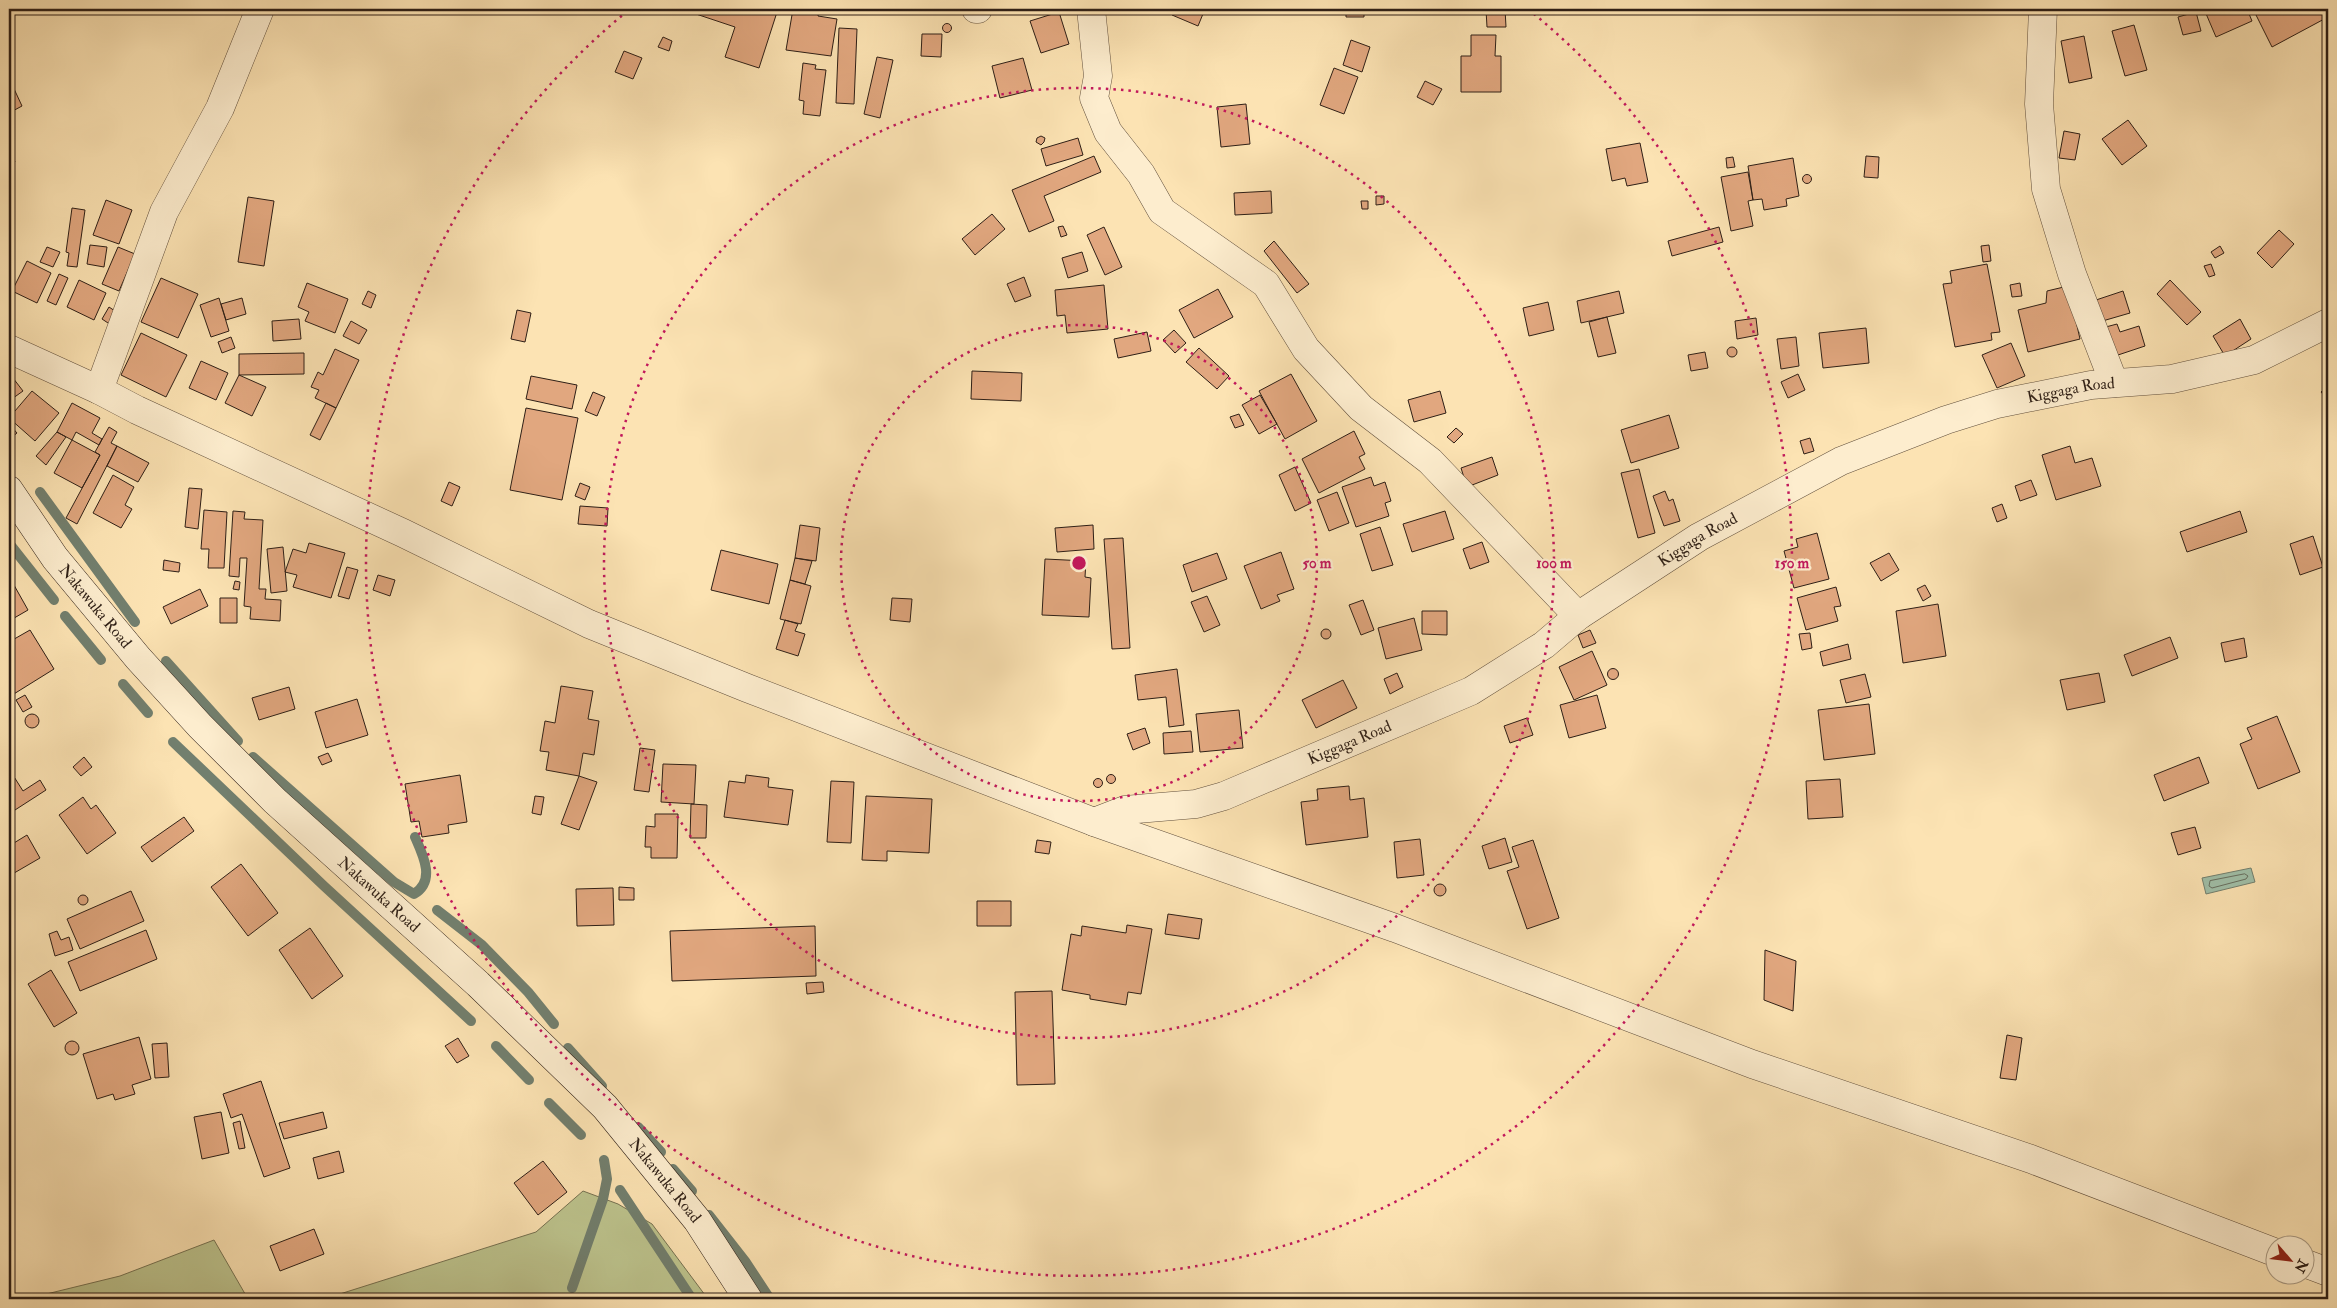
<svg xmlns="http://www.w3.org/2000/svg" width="2337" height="1308" font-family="'IM FELL Double Pica',serif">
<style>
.green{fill:#bdc48e;stroke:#767252}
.water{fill:#a0bfa8;stroke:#727f6e}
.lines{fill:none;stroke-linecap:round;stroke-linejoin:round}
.shore{stroke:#676f5f;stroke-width:1}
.stream{stroke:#727f6e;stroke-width:10}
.building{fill:#e1a77f;stroke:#2e1f16}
.street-casing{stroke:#62503d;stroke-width:29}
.secondary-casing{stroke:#2e1f16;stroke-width:29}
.street{stroke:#fdedce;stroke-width:28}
.secondary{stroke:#fdedce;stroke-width:28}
.ring{fill:none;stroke:#c2185b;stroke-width:2.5;stroke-dasharray:2.5 5}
.labels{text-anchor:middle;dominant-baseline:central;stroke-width:4.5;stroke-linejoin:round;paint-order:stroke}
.street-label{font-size:16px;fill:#2e1f16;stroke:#fdedce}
.centre{fill:#c2185b;stroke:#fdedce;stroke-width:2.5}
.ring-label{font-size:15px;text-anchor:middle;font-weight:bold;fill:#c2185b;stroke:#fdedce;stroke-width:4.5;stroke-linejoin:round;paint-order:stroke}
</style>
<rect width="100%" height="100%" fill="#fce3b3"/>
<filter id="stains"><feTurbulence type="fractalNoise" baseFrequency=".004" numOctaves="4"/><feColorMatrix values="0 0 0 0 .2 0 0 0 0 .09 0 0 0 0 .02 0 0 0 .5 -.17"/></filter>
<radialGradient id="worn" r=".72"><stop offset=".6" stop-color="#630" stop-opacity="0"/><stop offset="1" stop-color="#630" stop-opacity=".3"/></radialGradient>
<!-- green -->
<path class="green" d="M583,1191l35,13 34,20 56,75h-384l212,-67z
M214,1240l34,59h-222l94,-23z"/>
<!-- water -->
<path class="water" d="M2251,868l4,14 -49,12 -4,-16z"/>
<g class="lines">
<!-- shore -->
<path class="shore" d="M2245,874l3,2 -2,3 -34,9 -3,-2 1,-5z"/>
<!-- stream -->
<path class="stream" d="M40,492l95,130
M9,543l45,57
M65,616l36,44
M166,661l72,80
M123,684l25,29
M173,742l151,144 147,135
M253,757l141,125 20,12c22,-13 9,-39 1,-57
M437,910l45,35 46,47 26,32
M496,1046l33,34
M568,1048l34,38
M549,1103l32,32
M638,1127l23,25
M673,1169l19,22
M620,1190l72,109
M709,1215l36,46 25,38
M572,1288l31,-89 4,-20 -3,-19"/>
</g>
<!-- building -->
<path class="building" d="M681,9h97l-19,59 -34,-11 10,-30z
M793,9h26l-1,7 19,3 -6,37 -45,-6z
M1174,9h31l-7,17 -26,-11z
M1346,9h18v8h-18z
M1505,9l1,18h-19l-1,-17z
M2204,9h43l5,12 -36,16z
M2253,9h75v8l-56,30z
M1059,12l10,32 -28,9 -11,-32z
M2196,12l5,19 -18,4 -5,-18z
M942.5 28a4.5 4.5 0 1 1 9 0a4.5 4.5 0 1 1-9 0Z
M2134,25l13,45 -22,6 -13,-45z
M839,28l18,1 -3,75 -18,-1z
M922,34h20l-1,23 -20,-1z
M1471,35h25l-1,21h6v36h-40v-36h10z
M2084,36l8,42 -23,5 -8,-42z
M663,37l9,4 -3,10 -11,-4z
M1351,40l19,7 -8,25 -19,-7z
M624,51l18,7 -9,21 -18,-7z
M877,57l16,3 -13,58 -16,-4z
M1023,58l9,32 -32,8 -8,-32z
M803,63l13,2 -1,4 11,1 -6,46 -17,-2 1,-13 -5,-1z
M1334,68l24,9 -14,37 -24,-9z
M9,78l13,28 -13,7z
M1425,81l17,8 -9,16 -16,-8z
M1246,104l4,40 -29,3 -4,-40z
M2128,120l19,26 -25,19 -20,-26z
M2064,131l16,3 -5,26 -16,-2z
M1041,136l4,2 -1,4 -3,3 -5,-3 1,-4z
M1078,138l5,17 -37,11 -5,-17z
M1640,143l8,39 -21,4 -2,-8 -13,3 -6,-32z
M11,153l4,9 -6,2v-10z
M1094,156l7,16 -57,24 10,25 -25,11 -17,-42z
M1866,156l13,1 -1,21 -14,-1z
M1733,157l2,10 -8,1 -1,-10z
M1793,158l6,38 -13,3 1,7 -23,4 -2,-11 -9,1 -5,-34z
M1748,172l5,28 -5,1 5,25 -22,5 -10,-54z
M1802.5 179a4.5 4.5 0 1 1 9 0a4.5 4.5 0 1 1-9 0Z
M1271,191l1,22 -37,2 -1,-22z
M1376,196h8v8l-8,1z
M248,197l26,4 -10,65 -26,-4z
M106,200l26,10 -13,34 -26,-9z
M1361,201h7v8h-6z
M72,208l13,2 -8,57 -10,-1 2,-13 -3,-1z
M992,214l13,15 -30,26 -13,-16z
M1063,226l4,9 -6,2 -3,-10z
M1104,227l18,40 -17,8 -18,-40z
M1719,227l4,15 -51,14 -4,-15z
M2279,230l15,14 -22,24 -15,-15z
M1274,241l35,43 -12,9 -33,-42z
M90,245l17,2 -3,20 -17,-3z
M1989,245l2,16 -8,1 -2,-16z
M2220,246l4,7 -9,5 -4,-6z
M47,247l13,5 -7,15 -13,-5z
M118,247l17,7 -16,37 -17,-7z
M1082,252l6,19 -20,7 -6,-20z
M27,261l24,12 -14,30 -25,-12z
M1987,264l13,68 -9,1 1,7 -37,7 -12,-63 9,-1 -2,-12z
M2211,264l4,11 -6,2 -5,-11z
M59,274l9,4 -12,27 -9,-4z
M1024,277l7,19 -16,6 -8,-18z
M161,278l37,16 -20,44 -37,-16z
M79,280l27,13 -12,27 -27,-13z
M2170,280l31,32 -14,13 -30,-31z
M307,283l41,16 -13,34 -30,-12 4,-9 -11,-5z
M2020,283l2,13 -10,1 -2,-12z
M1104,285l4,44 -41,4 -2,-18 -8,1 -2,-26z
M2068,286l12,53 -52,13 -10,-42 28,-7 1,-12z
M1218,289l15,28 -39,21 -15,-28z
M368,291l8,4 -5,13 -9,-4z
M1619,291l5,22 -43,10 -4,-22z
M2123,291l7,22 -31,9 -6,-21z
M219,298l10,33 -18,6 -11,-32z
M242,298l4,16 -20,6 -5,-16z
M1548,302l6,28 -25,6 -6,-28z
M109,307l9,6 -7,12 -9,-6z
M517,310l14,3 -6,29 -14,-3z
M1607,317l9,36 -18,4 -9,-35z
M1756,318l2,17 -21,4 -2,-18z
M299,319l2,20 -28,2 -1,-20z
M2240,319l11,20 -26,17 -12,-20z
M351,321l16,9 -8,14 -16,-8z
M2117,324l3,8 19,-6 6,20 -33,11 -10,-29z
M1866,328l3,35 -46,5 -4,-35z
M1174,330l12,13 -11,10 -12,-13z
M1147,332l4,19 -33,7 -4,-19z
M141,333l46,22 -21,42 -45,-22z
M231,337l4,11 -13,5 -4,-11z
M1796,337l3,29 -18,3 -4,-30z
M2011,343l14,33 -28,12 -15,-33z
M1727 352a5 5 0 1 1 10 0a5 5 0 1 1-10 0Z
M1199,348l30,28 -12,13 -31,-27z
M335,349l24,11 -23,48 -21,-10 4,-8 -8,-3 7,-15 5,3z
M1705,352l3,16 -17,3 -3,-16z
M304,353v21l-65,1v-21z
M201,361l27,12 -12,27 -27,-12z
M972,371l50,2 -1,28 -50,-2z
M1291,374l26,47 -32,18 -26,-48z
M1798,374l7,16 -17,8 -7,-16z
M239,375l27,12 -14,29 -27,-13z
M531,376l46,9 -5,24 -46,-10z
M13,378l10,13 -14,10v-20z
M2328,385v15l-7,-8z
M32,391l27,22 -24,28 -26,-23z
M1440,391l6,22 -32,9 -6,-22z
M593,392l12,5 -8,19 -12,-5z
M1260,395l17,29 -18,10 -17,-29z
M72,403l28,15 -8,15 10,6 -3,6 -23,-13 -4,8 -15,-8z
M326,403l10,5 -16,32 -10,-5z
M526,408l52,10 -16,82 -52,-10z
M1239,414l5,11 -9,3 -5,-11z
M1669,415l10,33 -48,15 -10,-33z
M9,424l8,9 -6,5 -2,-2z
M109,427l8,5 -6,11 6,3 -40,78 -11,-6 34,-63 -5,-3z
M1456,428l7,6 -9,9 -7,-6z
M1354,431l11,23 -6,3 6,12 -46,24 -17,-34z
M57,432l9,5 -20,28 -10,-9z
M1810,438l4,13 -10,3 -4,-13z
M72,440l28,15 -18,33 -28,-15z
M117,446l32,17 -11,19 -31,-16z
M2070,446l5,17 17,-5 9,28 -45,14 -14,-45z
M1492,457l6,18 -31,12 -6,-19z
M1295,467l16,36 -16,8 -16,-36z
M1639,469l16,64 -17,5 -17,-65z
M113,475l21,12 -9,18 7,4 -11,19 -28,-15z
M1371,477l3,9 11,-4 6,19 -6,2 4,13 -33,11 -14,-40z
M2031,480l6,15 -17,6 -5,-15z
M449,482l11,5 -8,19 -11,-5z
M580,483l10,4 -5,13 -10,-4z
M189,488l13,1 -4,40 -13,-2z
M1665,491l4,10 4,-2 7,22 -16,5 -11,-30z
M1337,492l12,31 -20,8 -12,-31z
M2002,504l5,14 -10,4 -5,-14z
M580,506l28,2 -1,18 -29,-2z
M204,510l23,2 -3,56h-16l1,-19h-8z
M233,511l12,1 -1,7 19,1 -4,69h7l-1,10 16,1 -1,21 -30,-2 1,-12 -7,-1 3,-48h-7l-1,19 -10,-1z
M1445,511l9,28 -42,13 -9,-28z
M2240,511l7,21 -60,20 -7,-20z
M800,525l20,3 -4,33 -21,-3z
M1093,525l1,24 -37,3 -2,-24z
M1380,527l13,38 -21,6 -12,-37z
M1817,533l12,46 -35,9 -10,-37 14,-4 -2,-8z
M2313,536l10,31 -23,8 -10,-31z
M1123,538l7,110 -18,1 -8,-110z
M1482,542l7,20 -19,7 -7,-20z
M309,543l36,10 -14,45 -38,-11 4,-12 -12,-3 8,-23 13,4z
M283,547l4,44 -16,2 -4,-44z
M721,550l57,14 -9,40 -58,-14z
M1281,552l13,37 -17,6 3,6 -19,8 -17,-43z
M1217,553l10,26 -35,13 -9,-27z
M1889,553l10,17 -18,11 -11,-18z
M795,558l17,3 -7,23 -15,-4z
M1045,559l41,2 -1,16 6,1 -2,39 -47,-2z
M164,560l16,3 -1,9 -16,-2z
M347,567l11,3 -9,29 -11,-3z
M378,575l17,5 -5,16 -17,-6z
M10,578l18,32 -19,11v-43z
M790,580l21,6 -10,38 -21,-5z
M235,581l5,1 -1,8 -6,-1z
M1925,585l6,11 -8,5 -6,-12z
M1836,587l5,19 -7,1 4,14 -32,9 -9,-32z
M200,589l8,17 -37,18 -8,-17z
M1207,596l13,29 -16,7 -13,-30z
M220,598h17v25h-17z
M892,598l20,1 -2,23 -20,-2z
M1363,600l11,30 -13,5 -12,-30z
M1938,604l8,52 -43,7 -7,-52z
M1422,611h25v24l-25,-1z
M1414,618l8,32 -36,9 -8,-31z
M785,620l13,4 -3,7 10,3 -7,22 -22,-7z
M1321 634a5 5 0 1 1 10 0a5 5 0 1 1-10 0Z
M30,630l24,39 -45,28v-55z
M1590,630l6,13 -13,5 -5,-13z
M1810,633l2,15 -10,2 -3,-16z
M2170,637l8,21 -46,18 -8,-21z
M2244,638l3,19 -22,5 -4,-19z
M1848,644l3,15 -28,7 -3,-14z
M1592,651l15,34 -33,15 -15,-33z
M1607.5 674a5.5 5.5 0 1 1 11 0a5.5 5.5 0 1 1-11 0Z
M1177,669l7,56 -15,2 -3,-30 -28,3 -3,-25z
M1397,673l6,14 -13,7 -6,-15z
M2099,673l6,29 -38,8 -7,-30z
M1865,674l6,23 -25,6 -6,-23z
M1343,680l14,28 -41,20 -14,-28z
M561,686l32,5 -5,28 11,2 -5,34 -11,-2 -4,23 -33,-6 3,-18 -9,-1 5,-30 10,2z
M289,687l6,22 -36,11 -7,-22z
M25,695l7,12 -9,5 -7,-12z
M1597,695l9,33 -37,10 -9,-33z
M357,699l11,36 -42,13 -11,-36z
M1869,704l6,50 -51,6 -6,-50z
M1239,710l4,38 -43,4 -4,-38z
M25 721a7 7 0 1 1 14 0a7 7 0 1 1-14 0Z
M2277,716l23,56 -42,17 -18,-45 12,-5 -5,-11z
M1527,718l6,17 -23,8 -6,-17z
M1145,728l5,15 -17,7 -6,-16z
M1191,731l2,21 -29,2 -1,-21z
M640,748l15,2 -6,42 -15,-2z
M328,753l4,8 -10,4 -4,-8z
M84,757l8,10 -11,9 -8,-9z
M2199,757l10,26 -45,18 -10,-26z
M663,764l33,1 -2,39 -33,-2z
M11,772l12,19 17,-11 6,10 -31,20 -6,-9v-28z
M1106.5 779a4.5 4.5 0 1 1 9 0a4.5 4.5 0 1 1-9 0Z
M460,775l7,47 -19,3 1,8 -27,4 -3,-16 -8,1 -6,-38z
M746,775l23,3 -1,9 25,3 -5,35 -64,-8 5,-36 16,2z
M579,776l18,6 -18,48 -18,-6z
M1093.5 783a4.5 4.5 0 1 1 9 0a4.5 4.5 0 1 1-9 0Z
M1840,779l3,38 -35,2 -2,-38z
M831,781l23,1 -3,61 -24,-1z
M1349,786l1,14 14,-2 4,39 -62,8 -5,-43 17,-2 -1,-11z
M535,796l9,1 -3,18 -9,-2z
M866,796l66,3 -3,54 -42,-2v10l-25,-1z
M83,797l8,12 5,-4 20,28 -29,21 -28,-39z
M691,804l16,1 -1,33h-16z
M655,814h23l-1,44h-26v-11h-6l1,-21 9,1z
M184,817l10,14 -42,31 -11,-15z
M2195,827l6,21 -23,7 -7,-22z
M27,835l13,23 -31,18v-30z
M1505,838l7,24 -23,7 -7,-23z
M1420,839l4,36 -27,3 -3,-36z
M1037,840l14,2 -2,12 -14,-2z
M1533,840l26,78 -32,11 -20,-58 12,-4 -7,-20z
M241,864l37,49 -30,23 -37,-49z
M1434 890a6 6 0 1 1 12 0a6 6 0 1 1-12 0Z
M619,887l15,1v12h-15z
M613,888l1,37 -37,1 -1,-37z
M131,891l13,30 -64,28 -13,-30z
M78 900a5 5 0 1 1 10 0a5 5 0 1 1-10 0Z
M977,901h34v25h-34z
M1168,914l34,5 -3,20 -34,-5z
M1127,925l25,4 -11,65 -13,-2 -2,13 -36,-6v-4l-28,-5 9,-56 10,2 1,-10 44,7z
M815,926l1,50 -144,5 -2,-50z
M310,928l33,48 -31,23 -33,-49z
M146,930l11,29 -77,32 -12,-29z
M57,931l4,9 8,-3 4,13 -18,6 -6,-22z
M1765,950l31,11 -3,50 -29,-11z
M51,970l26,43 -23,14 -26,-43z
M823,982l1,10 -17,2 -1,-11z
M1052,991l3,93 -38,1 -2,-93z
M2007,1035l15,3 -6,42 -16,-2z
M139,1037l12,42 -19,6 3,9 -20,6 -2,-6 -16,5 -14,-45z
M458,1038l11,18 -12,7 -12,-17z
M65 1048a7 7 0 1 1 14 0a7 7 0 1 1-14 0Z
M167,1043l2,34 -14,1 -3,-34z
M261,1081l29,87 -26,9 -22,-63 -11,4 -8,-24z
M221,1112l8,41 -27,6 -8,-42z
M323,1112l4,16 -43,11 -5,-16z
M240,1121l5,27 -6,1 -6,-26z
M339,1151l5,21 -26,7 -5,-21z
M543,1161l24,31 -29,23 -24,-32z
M314,1229l10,25 -44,17 -10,-25z"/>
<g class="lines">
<!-- street casing -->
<g class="street-casing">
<g id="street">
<path d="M976,9h2"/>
<path d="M1091,9l7,67 -4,22 14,34 33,42 21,37 104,73 40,65 55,59 69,53 148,155"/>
<path d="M2043,9l-4,95 7,85 26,85 42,109"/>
<path d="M9,349l90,41 38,20 266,123 186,91 158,64 347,134 301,106 357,136 279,95 243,93"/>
<path d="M99,390l65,-178 56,-104 40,-99"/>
<path id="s1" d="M1094,822l31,-12 71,-6 28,-8 247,-105 73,-46 34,-29 121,-79 142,-76 105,-41 51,-16 94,-19 81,-6 82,-19 74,-37"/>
<path d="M2304,1263l24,9"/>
</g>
</g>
<!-- secondary casing -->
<g class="secondary-casing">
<g id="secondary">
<path id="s2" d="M9,490l46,68 83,100 62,68 75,75 203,183 127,123 92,113 51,79"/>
</g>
</g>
<!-- street -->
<use href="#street" class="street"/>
<!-- secondary -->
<use href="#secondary" class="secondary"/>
</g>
<!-- distance rings -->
<g class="ring">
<circle cx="1079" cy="563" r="238"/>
<circle cx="1079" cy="563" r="475"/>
<path d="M1528 9A713 713 0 1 1 630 9"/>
</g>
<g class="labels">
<!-- street labels -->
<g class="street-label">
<text stroke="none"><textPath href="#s1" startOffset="1080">Kiggaga Road</textPath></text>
<text stroke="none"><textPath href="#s1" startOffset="675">Kiggaga Road</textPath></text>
<text stroke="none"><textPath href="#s2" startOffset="145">Nakawuka Road</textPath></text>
<text stroke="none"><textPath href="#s1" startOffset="270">Kiggaga Road</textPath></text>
<text stroke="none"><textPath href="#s2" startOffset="550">Nakawuka Road</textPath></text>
<text stroke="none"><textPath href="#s2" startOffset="955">Nakawuka Road</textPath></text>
</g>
</g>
<circle cx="1079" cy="563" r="8" class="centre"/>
<g class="ring-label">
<text x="1317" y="568">50 m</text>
<text x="1554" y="568">100 m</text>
<text x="1792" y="568">150 m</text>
</g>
<!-- margin -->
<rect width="2337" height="1308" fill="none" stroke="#fce3b3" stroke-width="30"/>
<rect x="10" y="10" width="2317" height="1288" fill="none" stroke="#2e1f16" stroke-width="2.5"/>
<rect x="15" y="15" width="2307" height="1278" fill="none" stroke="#2e1f16"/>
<!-- north arrow -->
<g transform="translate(2290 1260) rotate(118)"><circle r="24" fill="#fdedce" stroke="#aa9b84"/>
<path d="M0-4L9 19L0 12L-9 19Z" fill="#8f2418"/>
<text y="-8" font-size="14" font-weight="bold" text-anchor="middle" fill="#2e1f16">N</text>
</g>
<rect width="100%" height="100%" filter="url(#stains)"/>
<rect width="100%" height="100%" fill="url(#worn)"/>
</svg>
